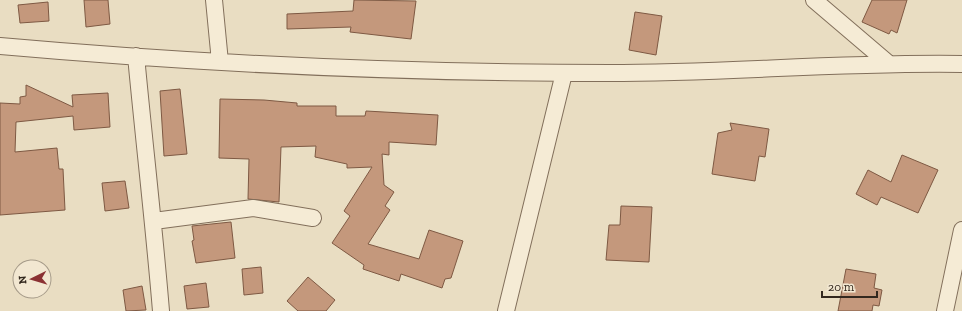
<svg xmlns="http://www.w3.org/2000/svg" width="962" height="311" font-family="'Zilla Slab',serif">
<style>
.building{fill:#c4987c;stroke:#7e5943}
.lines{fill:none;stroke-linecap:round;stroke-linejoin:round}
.street-casing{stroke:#826f5b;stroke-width:18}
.street{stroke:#f5ebd5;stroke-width:16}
</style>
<rect width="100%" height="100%" fill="#e9ddc2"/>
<!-- building -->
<path class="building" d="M84,0h24l2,24 -24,3z
M354,0l62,1 -5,38 -61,-7 1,-5 -64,2v-15l66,-3z
M872,0h35l-10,33 -6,-3 -2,4 -27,-12z
M48,2l1,19 -29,2 -2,-18z
M635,12l27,4 -6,39 -27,-5z
M26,85l47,22 -1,-12 36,-2 2,34 -36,3 -1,-14 -57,6 -1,30 42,-4 2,21h4l2,41 -65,5v-112l20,1v-7l6,-1z
M180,89l7,65 -23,2 -4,-65z
M220,99l44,1 33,3v3h39v10h29l1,-5 72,4 -2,30 -47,-3v13l-7,-1 2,31 10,7 -9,14 5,4 -22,34 51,15 10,-29 34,11 -12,37 -6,1 -3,9 -41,-14 -2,7 -36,-12 1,-4 -32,-22 18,-27 -6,-5 28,-44 -25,1v-4l-32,-7 1,-11 -35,1 -2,55 -31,-3 1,-40 -30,-1z
M730,123l39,6 -4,28 -6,-1 -4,25 -43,-7 6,-41 14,-3z
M902,155l36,15 -20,43 -37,-16 -4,8 -21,-11 12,-24 23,12z
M125,181l4,27 -24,3 -3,-28z
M621,206l31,1 -3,55 -43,-2 3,-35h11z
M231,222l4,36 -39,5 -4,-22 2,-1 -2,-14z
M261,267l2,26 -19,2 -2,-26z
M846,269l30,5 -2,14 8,2 -3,16 -6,-1 -1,6h-34z
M308,277l27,23 -9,11h-28l-11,-10z
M206,283l3,24 -22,2 -3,-23z
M142,286l4,24 -20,1 -3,-21z"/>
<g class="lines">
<!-- street casing -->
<g class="street-casing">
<path id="street" d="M214,0l6,62
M814,0l74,63
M0,46c202,18 406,27 609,27 118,0 235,-11 353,-9
M136,56c8,85 18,170 25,255
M154,221l99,-13 60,10
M506,311l58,-238
M945,311l17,-81"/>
</g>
<!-- street -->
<use href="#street" class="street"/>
</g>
<!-- north arrow -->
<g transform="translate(32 279) rotate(265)"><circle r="19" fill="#f2e7d1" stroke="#a69b89"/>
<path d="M0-3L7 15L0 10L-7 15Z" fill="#8b3133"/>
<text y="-6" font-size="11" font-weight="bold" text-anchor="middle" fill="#33281e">N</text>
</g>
<!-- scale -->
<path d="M822 291v6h55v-6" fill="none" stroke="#33281e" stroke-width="2"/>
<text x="828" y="291" font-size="12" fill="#33281e" stroke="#f2e7d1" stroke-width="3" paint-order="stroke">20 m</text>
</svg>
